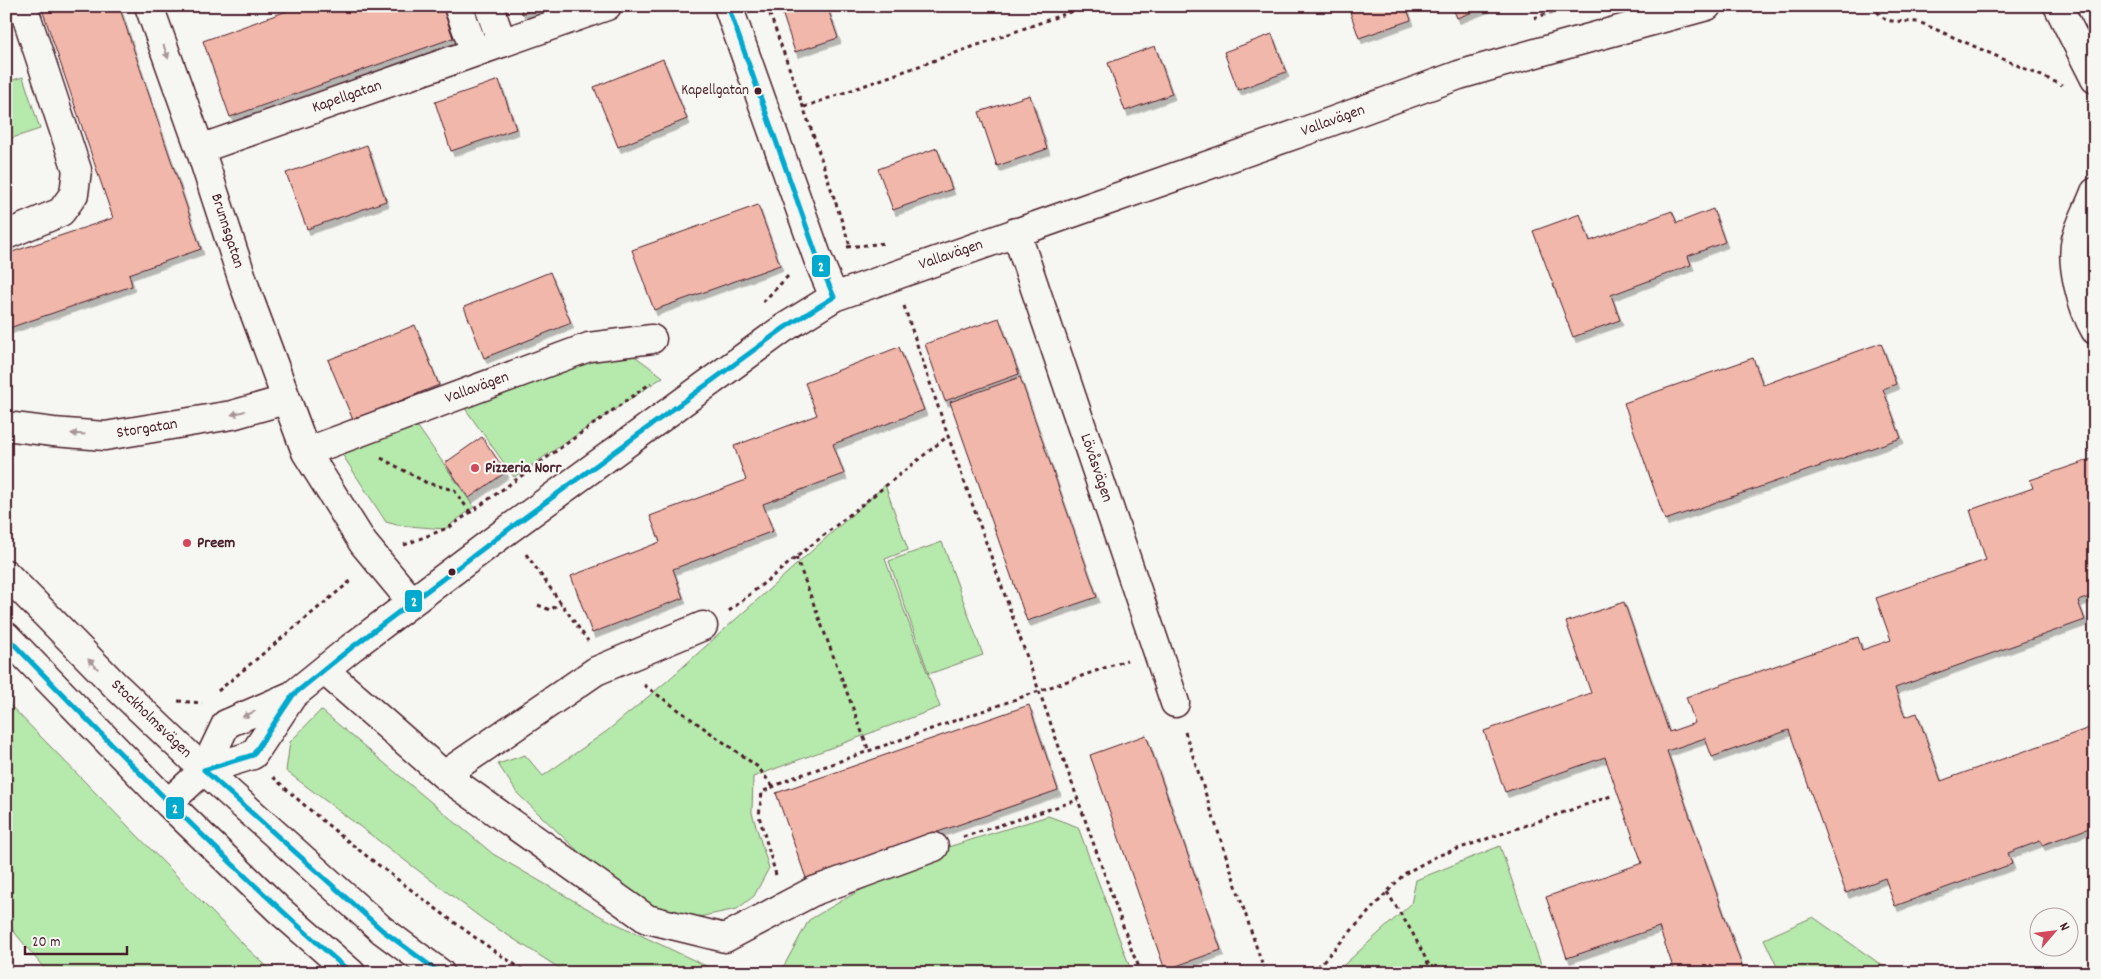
<svg xmlns="http://www.w3.org/2000/svg" width="2101" height="979" font-family="Dekko,sans-serif">
<style>
.green{fill:#b5eaac;stroke:#80846c}
.building{fill:#f1b7aa;stroke:#4a1f2b;filter:url(#shadow)}
.lines{fill:none;stroke-linecap:round;stroke-linejoin:round}
.minor-casing{stroke:#4a1f2b;stroke-width:31}
.major-casing{stroke:#4a1f2b;stroke-width:31}
.path{stroke:#4a1f2b;stroke-width:3;stroke-dasharray:4 4;stroke-linecap:butt}
.minor{stroke:#f6f6f2;stroke-width:28}
.major{stroke:#f6f6f2;stroke-width:28}
.bus-1-casing{stroke:#f6f6f2;stroke-width:9}
.bus-1{stroke:#00a9ce;stroke-width:5}
.oneway{fill:#a99598}
.bus-dot{fill:#4a1f2b;stroke:#f6f6f2;stroke-width:2}
.poi-dot{fill:#d1495b;stroke:#f6f6f2;stroke-width:2}
.labels{text-anchor:middle;dominant-baseline:central;stroke-width:4.5;stroke-linejoin:round;paint-order:stroke}
.bus-label{font-size:15px;fill:#4a1f2b;stroke:#f6f6f2;text-anchor:end}
.street-label{font-size:16px;fill:#4a1f2b;stroke:#f6f6f2}
.poi-label{font-size:16px;font-weight:bold;fill:#4a1f2b;stroke:#f6f6f2;text-anchor:start}
.line-badge{stroke:#f6f6f2;stroke-width:2}
.badge-label{font-size:14px;text-anchor:middle;font-weight:bold;fill:#fff}
</style>
<defs>
<filter id="shadow"><feDropShadow dx="3" dy="5.5" stdDeviation="0" flood-color="#0004"/></filter>
</defs>
<rect width="100%" height="100%" fill="#f6f6f2"/>
<filter id="ink" filterUnits="userSpaceOnUse"><feTurbulence type="fractalNoise" baseFrequency=".02" numOctaves="2"/><feDisplacementMap in="SourceGraphic" scale="10" xChannelSelector="R" yChannelSelector="G"/><feConvolveMatrix kernelMatrix="1 2 1 2 8 2 1 2 1" color-interpolation-filters="sRGB"/></filter>
<g filter="url(#ink)">
<!-- green -->
<path class="green" d="M23,77l17,52 -34,11v-58z
M596,354h31l9,3 27,20 -149,100 -50,-70z
M418,427l56,80 -29,22 -48,-4 -11,-3 -44,-68 22,-16z
M885,485l23,65 -23,9 55,148 -187,70 -1,36 17,55 -15,28 -17,13 -48,10 -17,-5 -36,-16 -55,-44 -63,-60 -20,-30 27,-9 18,21 64,-45 59,-49z
M942,542l41,113 -54,19 -40,-113z
M6,701l243,249 25,23h-226l-42,-51z
M321,710l172,144 109,63 119,56h-154l-83,-53 -198,-149 4,-29z
M1048,816l30,11 54,146h-352l29,-53 46,-27 90,-45z
M1500,846l44,127h-209l76,-69 5,-24z
M1813,917l80,56h-113l-16,-34z"/>
<!-- building -->
<path class="building" d="M41,6h78l82,243 -72,25 3,12 -126,43v-75l107,-36z
M301,6h141l11,32 -223,79 -27,-76z
M520,6h23l-21,8z
M780,6h47l11,32 -43,14z
M1348,6h58l5,14 -52,18z
M1452,6h36l-31,12z
M1272,34l14,38 -48,18 -14,-38z
M1155,46l17,48 -47,17 -17,-48z
M663,59l24,60 -69,28 -24,-60z
M499,80l17,49 -65,22 -16,-49z
M1030,95l17,54 -50,17 -18,-54z
M367,145l19,56 -79,28 -21,-56z
M937,148l15,41 -59,21 -15,-41z
M758,205l22,60 -126,45 -22,-60z
M1713,209l12,33 -37,14 3,9 -80,30 9,25 -47,17 -40,-106 47,-17 10,27 82,-30 5,12z
M550,272l21,51 -87,35 -20,-51z
M999,318l20,56 -74,27 -20,-57z
M415,325l24,60 -86,35 -25,-60z
M1881,343l15,41 -13,5 18,49 -236,82 -41,-117 129,-45 10,27z
M899,347l25,63 -91,34 11,30 -81,30 10,27 -100,38 10,29 -91,35 -21,-57 89,-34 -10,-26 96,-36 -12,-34 83,-31 -12,-32z
M1020,377l77,220 -70,24 -77,-219z
M482,437l24,35 -37,26 -24,-35z
M2095,458v137l-17,6 7,19 -190,68 10,29 12,-4 24,68 154,-55v100l-53,19 -2,-4 -32,12 4,11 -117,42 -10,-28 -39,15 -57,-163 -77,27 -7,-19 -38,13 77,221 -69,1 -16,-46 -92,31 -21,-61 96,-34 -37,-106 -100,35 -21,-61 107,-38 -25,-71 58,-20 45,130 26,-9 -9,-26 172,-60 4,13 29,-10 -15,-42 110,-38 -16,-50 63,-22 -3,-8z
M1029,705l29,85 -252,88 -30,-85z
M1146,735l75,215 -56,20 -75,-215z"/>
<g class="lines">
<!-- minor casing -->
<g class="minor-casing">
<path id="minor" d="M149,6l51,143 46,141 60,162 57,91 49,59
M458,6l17,46
M489,6l13,37
M728,6l90,253 16,38
M2058,6l37,73
M200,149l407,-143
M2095,192c-6,16 -15,32 -19,47 -6,25 6,69 19,91
M1016,232l159,471
M6,235l55,-23 13,-18 3,-24 -54,-164
M6,426l47,6 52,4 127,-21 53,-15
M306,452l283,-105 63,-8
M324,670l120,105 203,144 78,19 89,-47 120,-44
M204,770l22,-46 67,-29 58,-47 158,-119 275,-201 50,-31 474,-167 151,-55 105,-30 143,-39
M204,770l49,-15 40,-60
M444,775l152,-104 107,-45"/>
</g>
<!-- major casing -->
<g class="major-casing">
<path id="major" d="M6,574l111,113 87,83 178,160 58,43
M6,636l162,167 111,107 72,63
M168,803l36,-33"/>
</g>
<!-- path -->
<path class="path" d="M767,6l48,134 35,106
M1871,6l14,13 6,2 28,1 143,63
M1534,18l37,-12
M804,107l283,-101
M847,247l39,-4
M763,302l27,-28
M904,306l44,130 185,518 9,19
M381,458l46,25 27,7 16,22
M404,545l46,-18 201,-144
M526,554l62,87
M796,557l73,194
M538,605l12,5 11,-7
M729,611l219,-175
M644,685l114,82 15,20
M218,691l135,-112
M178,701l24,2
M1185,732l80,241
M273,777c40,37 81,70 124,102 43,33 85,65 131,94
M963,837l115,-37
M776,875l-17,-59 3,-24 30,-14 335,-118
M1387,892l25,40 21,41
M1312,973l92,-99 33,-18 177,-61"/>
<!-- minor -->
<use href="#minor" class="minor"/>
<!-- major -->
<use href="#major" class="major"/>
<!-- bus-1 casing -->
<g class="bus-1-casing">
<path id="bus-1" d="M6,636c112,116 224,231 345,337
M204,770l49,-15 40,-60 58,-47 158,-119 275,-201 50,-31 -16,-38 -90,-253
M204,770l178,160 58,43"/>
</g>
<!-- bus-1 -->
<use href="#bus-1" class="bus-1"/>
</g>
<!-- one-way arrows -->
<defs><path id="oneway-solid" d="M-6-.8H1V-3.2L6.5 0L1 3.2V.8H-6Z" transform="scale(1.25)"/></defs>
<g class="oneway">
<use href="#oneway-solid" transform="translate(166 52) rotate(70)"/>
<use href="#oneway-solid" transform="translate(238 413) rotate(165)"/>
<use href="#oneway-solid" transform="translate(78 434) rotate(-176)"/>
<use href="#oneway-solid" transform="translate(93 664) rotate(-135)"/>
<use href="#oneway-solid" transform="translate(249 714) rotate(156)"/>
</g>
</g>
<!-- markers -->
<g class="bus-dot">
<circle cx="758" cy="91" r="4.5"/>
<circle cx="452" cy="572" r="4.5"/>
</g>
<g class="poi-dot">
<circle cx="475" cy="468" r="5"/>
<circle cx="187" cy="543" r="5"/>
</g>
<g class="labels">
<!-- bus labels -->
<g class="bus-label">
<text x="749" y="91">Kapellgatan</text>
</g>
<!-- street labels -->
<g class="street-label">
<text transform="translate(347 97) rotate(-19)">Kapellgatan</text>
<text transform="translate(1333 121) rotate(-20)">Vallavägen</text>
<text transform="translate(227 231) rotate(72)">Brunnsgatan</text>
<text transform="translate(951 255) rotate(-19)">Vallavägen</text>
<text transform="translate(477 388) rotate(-20)">Vallavägen</text>
<text transform="translate(147 429) rotate(-9)">Storgatan</text>
<text transform="translate(1096 468) rotate(71)">Lövåsvägen</text>
<text transform="translate(151 719) rotate(44)">Stockholmsvägen</text>
</g>
<!-- poi labels -->
<g class="poi-label">
<text x="485" y="468">Pizzeria Norr</text>
<text x="197" y="543">Preem</text>
</g>
</g>
<g class="line-badge">
<rect x="811" y="254" width="20" height="24" rx="5" fill="#00a9ce"/>
<rect x="404" y="589" width="19" height="24" rx="5" fill="#00a9ce"/>
<rect x="165" y="796" width="20" height="24" rx="5" fill="#00a9ce"/>
</g>
<g class="badge-label">
<text x="821" y="271">2</text>
<text x="414" y="606">2</text>
<text x="175" y="813">2</text>
</g>
<!-- margin -->
<rect width="2101" height="979" fill="none" stroke="#f6f6f2" stroke-width="25"/>
<rect x="12" y="12" width="2076" height="954" fill="none" stroke="#4a1f2b" stroke-width="2" filter="url(#ink)"/>
<!-- north arrow -->
<g transform="translate(2054 932) rotate(62)"><circle r="24" fill="#f6f6f2" stroke="#b1a0a2"/>
<path d="M0-4L9 19L0 12L-9 19Z" fill="#d1495b"/>
<text y="-8" font-size="14" font-weight="bold" text-anchor="middle" fill="#4a1f2b">N</text>
</g>
<!-- scale -->
<path d="M25 946v8h102v-8" fill="none" stroke="#4a1f2b" stroke-width="2.5"/>
<text x="32" y="946" font-size="15" fill="#4a1f2b" stroke="#f6f6f2" stroke-width="4" paint-order="stroke">20 m</text>
</svg>
